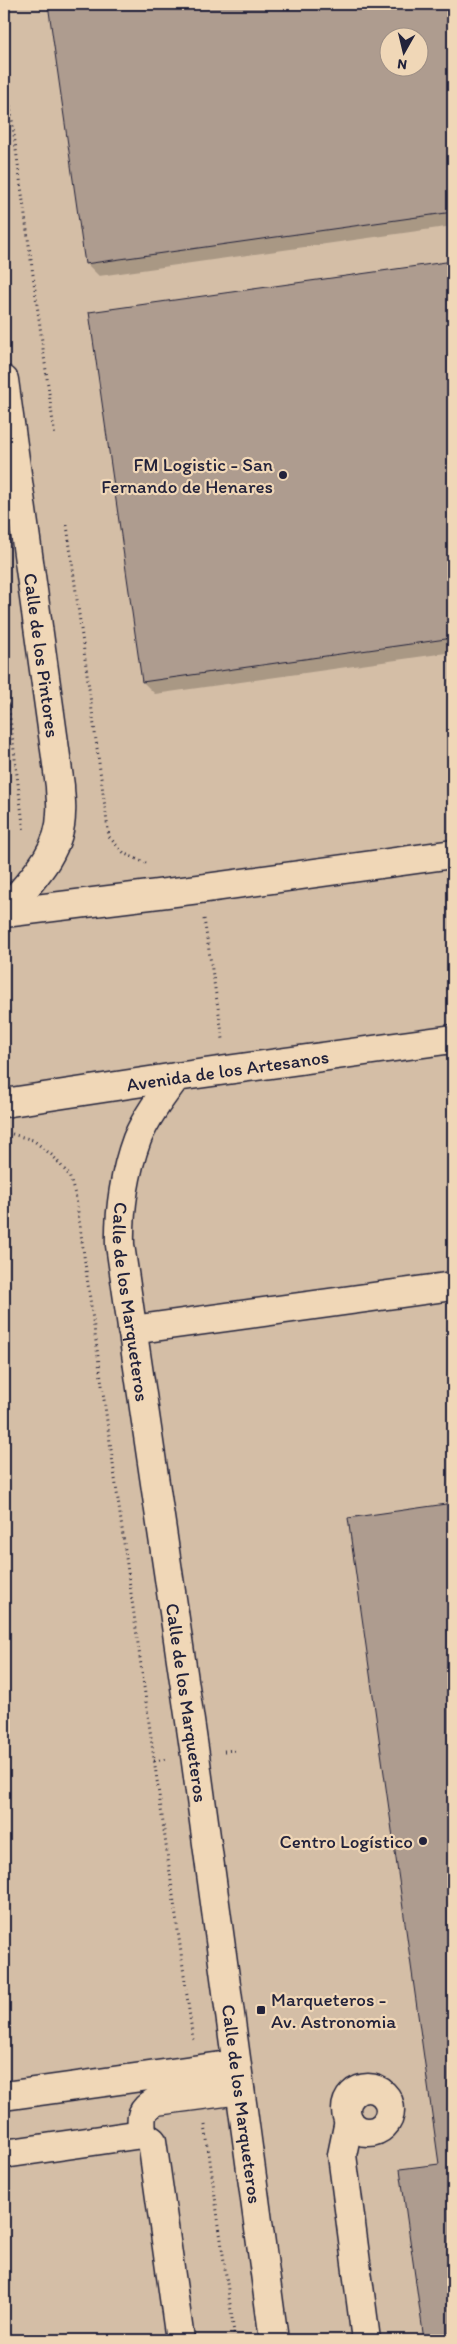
<svg xmlns="http://www.w3.org/2000/svg" width="457" height="2344" font-family="Itim,sans-serif">
<style>
.built{fill:#d4bea6;fill-rule:evenodd}
.shadow{fill:#0003;fill-rule:evenodd}
.building{fill:#ae9c8f;stroke:#22223b;fill-rule:evenodd}
.lines{fill:none;stroke-linecap:round;stroke-linejoin:round}
.minor-casing{stroke:#22223b;stroke-width:31}
.path{stroke:#22223b;stroke-width:3;stroke-dasharray:1 4;stroke-linecap:butt}
.minor{stroke:#f0d7b7;stroke-width:28}
.poi-dot{fill:#22223b;stroke:#f0d7b7;stroke-width:2}
.labels{text-anchor:middle;dominant-baseline:central;stroke-width:4.5;stroke-linejoin:round;paint-order:stroke}
.poi-label{font-size:19px;fill:#22223b;stroke:#f0d7b7;text-anchor:end}
.street-label{font-size:19px;fill:#22223b;stroke:#f0d7b7}
</style>
<rect width="100%" height="100%" fill="#e4ccb0"/>
<filter id="ink" filterUnits="userSpaceOnUse"><feTurbulence type="fractalNoise" baseFrequency=".02" numOctaves="2"/><feDisplacementMap in="SourceGraphic" scale="10" xChannelSelector="R" yChannelSelector="G"/><feConvolveMatrix kernelMatrix="1 2 1 2 8 2 1 2 1" color-interpolation-filters="sRGB"/></filter>
<g filter="url(#ink)">
<!-- built -->
<path class="built" d="M4,4h449v2336h-449zM390,38h30v30h-30z"/>
<!-- shadow -->
<path class="shadow" d="M49,4h404v222l-354,50 -13,-13zM390,38h30v30h-30z
M453,262v390l-298,42 -12,-12 -53,-368z
M453,1505v835h-28l-23,-170 38,-5 -90,-646z"/>
<!-- building -->
<path class="building" d="M48,4h405v208l-368,52zM390,38h30v30h-30z
M453,261v377l-311,44 -53,-370z
M453,1503v837h-29l-24,-171 39,-5 -91,-646z"/>
<g class="lines">
<!-- minor casing -->
<g class="minor-casing">
<g id="minor">
<path id="s1" d="M4,380l56,406c0,9 2,18 1,27 0,41 -33,70 -57,99"/>
<path d="M4,913l195,-24 254,-35"/>
<path id="s2" d="M176,1077c-14,19 -30,40 -39,62 -12,32 -18,71 -17,106l75,510 79,585"/>
<path id="s3" d="M4,1103l172,-26 277,-38"/>
<path d="M132,1330l321,-44"/>
<circle cx="368" cy="2110" r="22"/>
<path d="M4,2096l232,-32"/>
<path d="M349,2121l-7,34 24,185"/>
<path d="M142,2134c-1,-17 -3,-23 14,-33l84,-11"/>
<path d="M4,2154l138,-20 10,7 28,199"/>
</g>
</g>
<!-- path -->
<path class="path" d="M4,61l51,376
M67,525l42,312 16,17 23,10
M4,669l20,163
M204,919l19,120
M12,1134l21,6 20,16 16,19 7,23 117,841
M224,1751l12,-1
M154,1761l12,-2
M205,2125l30,215"/>
<!-- minor -->
<use href="#minor" class="minor"/>
</g>
</g>
<!-- markers -->
<g class="poi-dot">
<circle cx="283" cy="475" r="5"/>
<circle cx="423" cy="1841" r="5"/>
<rect x="256" y="2005" width="10" height="10" rx="2.5"/>
</g>
<g class="labels">
<!-- poi labels -->
<g class="poi-label">
<text x="273" y="464">FM Logistic - San<tspan x="273" dy="22">Fernando de Henares</tspan></text>
<text x="413" y="1841">Centro Logístico</text>
<text x="271" y="1999" text-anchor="start">Marqueteros -<tspan x="271" dy="22">Av. Astronomia</tspan></text>
</g>
<!-- street labels -->
<g class="street-label">
<text stroke="none"><textPath href="#s1" startOffset="278">Calle de los Pintores</textPath></text>
<text stroke="none"><textPath href="#s3" startOffset="226">Avenida de los Artesanos</textPath></text>
<text stroke="none"><textPath href="#s2" startOffset="239">Calle de los Marqueteros</textPath></text>
<text stroke="none"><textPath href="#s2" startOffset="644">Calle de los Marqueteros</textPath></text>
<text stroke="none"><textPath href="#s2" startOffset="1049">Calle de los Marqueteros</textPath></text>
</g>
</g>
<!-- margin -->
<rect width="457" height="2344" fill="none" stroke="#f0d7b7" stroke-width="20"/>
<rect x="10" y="10" width="437" height="2324" fill="none" stroke="#22223b" stroke-width="2" filter="url(#ink)"/>
<!-- north arrow -->
<g transform="translate(404 52) rotate(188)"><circle r="24" fill="#f0d7b7" stroke="#9e8f85"/>
<path d="M0-4L9 19L0 12L-9 19Z" fill="#22223b"/>
<text y="-8" font-size="14" font-weight="bold" text-anchor="middle" fill="#22223b">N</text>
</g>
</svg>
